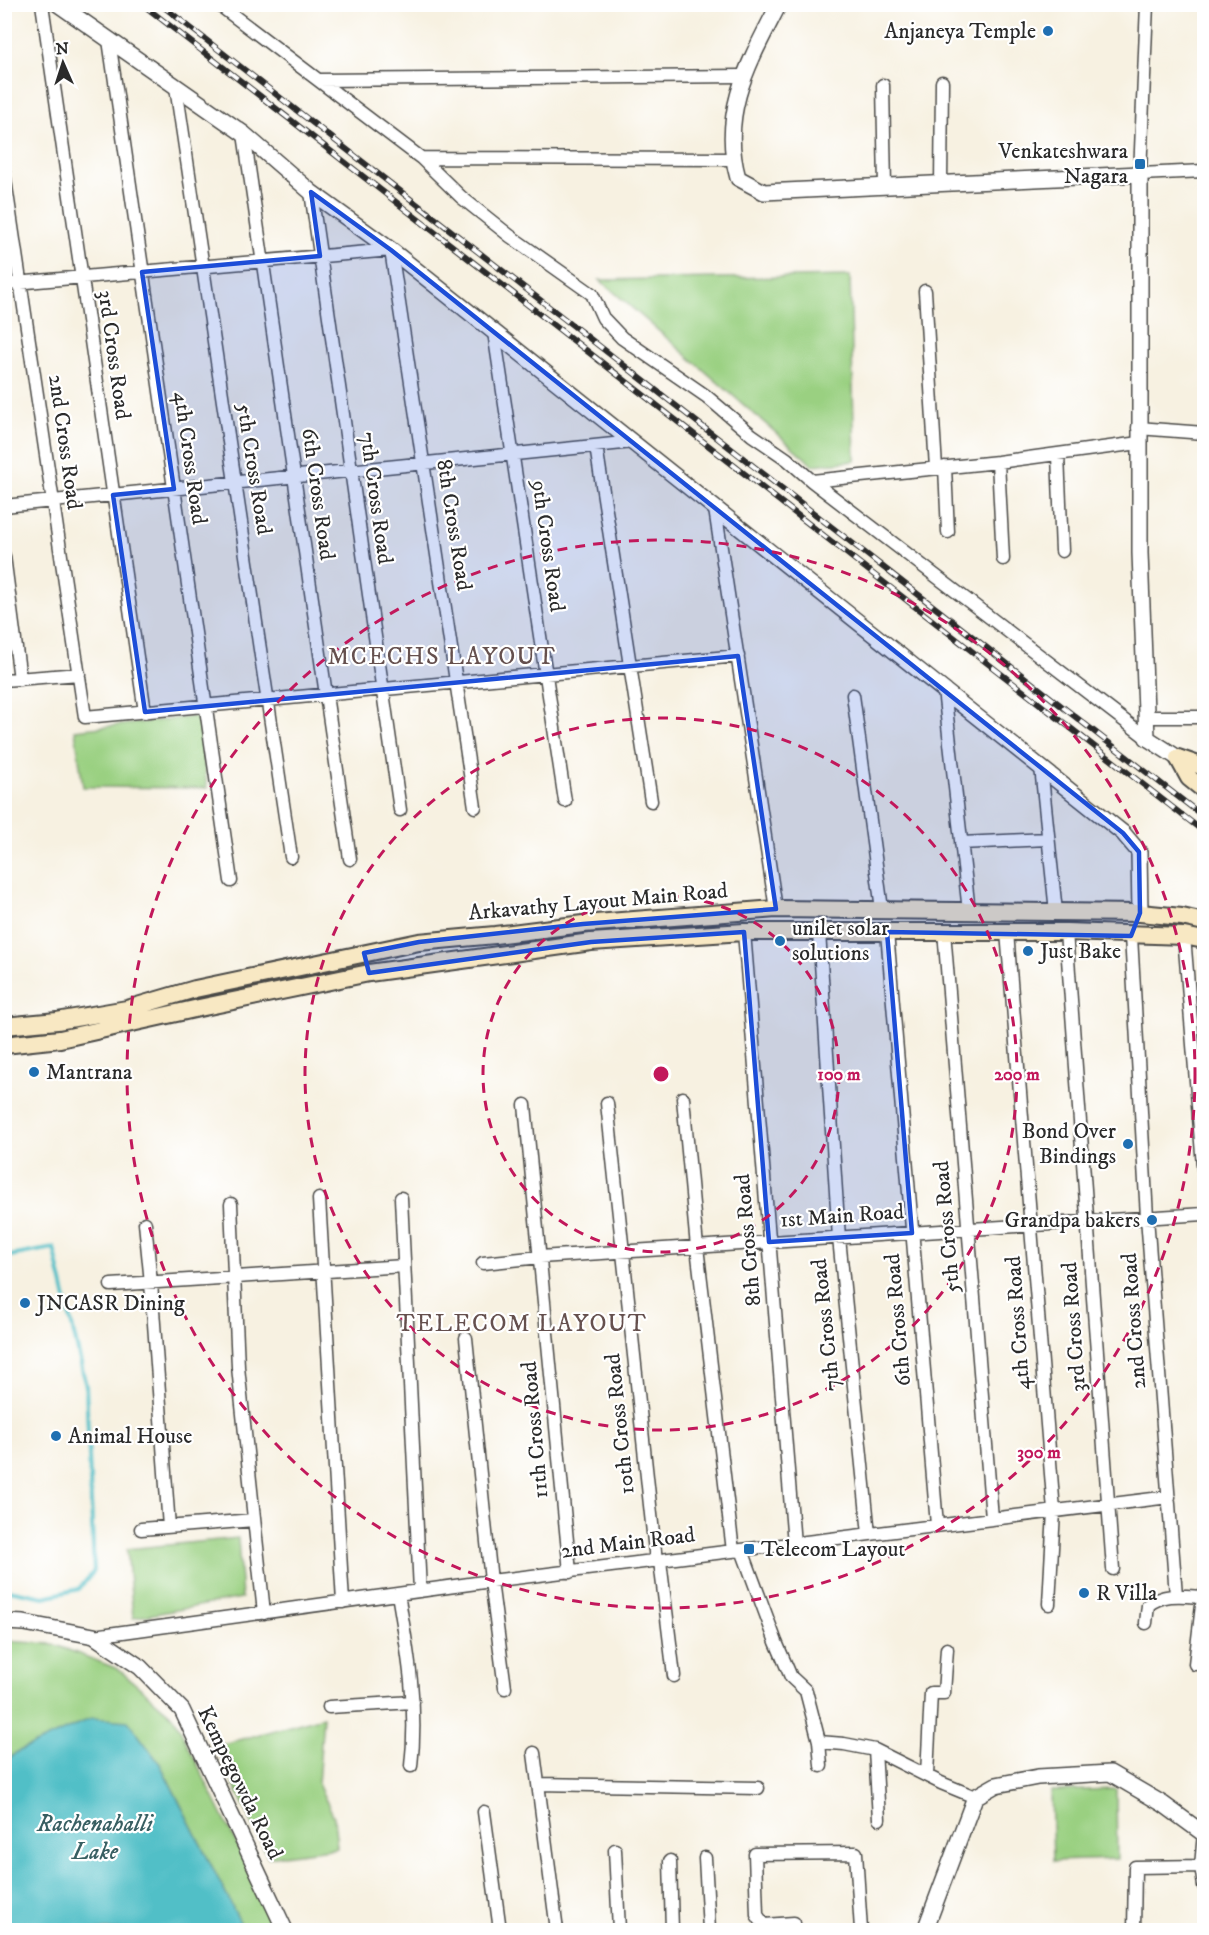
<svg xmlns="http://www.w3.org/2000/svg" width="1209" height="1935" font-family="'IM FELL DW Pica',serif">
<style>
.green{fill:#9ad081;stroke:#627e56;stroke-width:1.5}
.water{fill:#51bfc7;stroke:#3e7579;stroke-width:1.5}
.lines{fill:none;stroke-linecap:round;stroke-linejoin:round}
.stream{stroke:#51bfc7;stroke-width:4}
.minor-casing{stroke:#4a4946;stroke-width:15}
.tertiary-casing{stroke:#4a4946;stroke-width:18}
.secondary-casing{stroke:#4a4946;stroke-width:20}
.minor{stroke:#fff;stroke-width:12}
.tertiary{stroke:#fff;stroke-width:15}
.secondary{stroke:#f8e8c3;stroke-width:16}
.rail-casing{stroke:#2b2b2b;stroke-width:6}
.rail{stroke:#fff;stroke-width:4;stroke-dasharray:11;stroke-linecap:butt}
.marked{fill:#1d4ed8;fill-opacity:0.2;stroke:#1d4ed8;stroke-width:4.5;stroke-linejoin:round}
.ring{fill:none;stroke:#c2185b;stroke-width:3;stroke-dasharray:10 8}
.poi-dot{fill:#1f6fb2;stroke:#fff;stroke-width:2}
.labels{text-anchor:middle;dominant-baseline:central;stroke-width:4.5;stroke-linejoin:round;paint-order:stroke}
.poi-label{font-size:22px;fill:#2b2b2b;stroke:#fff;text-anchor:start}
.street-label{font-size:22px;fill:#2b2b2b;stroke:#fff}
.neighbourhood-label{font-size:24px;letter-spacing:1.5px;fill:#65504e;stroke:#fff}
.water-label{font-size:24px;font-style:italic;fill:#385f62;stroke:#fff}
.centre{fill:#c2185b;stroke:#fff;stroke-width:3}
.ring-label{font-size:18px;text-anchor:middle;font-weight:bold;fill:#c2185b;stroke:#fff;stroke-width:4.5;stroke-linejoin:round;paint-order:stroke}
</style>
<rect width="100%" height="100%" fill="#fff"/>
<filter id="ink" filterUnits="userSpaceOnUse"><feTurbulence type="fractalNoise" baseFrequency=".0167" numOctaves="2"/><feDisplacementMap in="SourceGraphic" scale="12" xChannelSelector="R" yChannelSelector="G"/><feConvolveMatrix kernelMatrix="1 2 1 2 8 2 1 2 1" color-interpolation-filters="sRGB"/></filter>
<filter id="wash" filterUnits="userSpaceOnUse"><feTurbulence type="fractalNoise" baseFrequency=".008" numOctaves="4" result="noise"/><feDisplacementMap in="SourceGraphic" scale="24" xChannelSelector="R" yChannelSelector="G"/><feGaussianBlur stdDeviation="1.35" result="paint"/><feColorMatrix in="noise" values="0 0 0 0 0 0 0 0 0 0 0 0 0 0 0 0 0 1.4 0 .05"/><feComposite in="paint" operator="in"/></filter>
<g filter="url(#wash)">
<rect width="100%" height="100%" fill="#f7f1e1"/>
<!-- green -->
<path class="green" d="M850,276l5,185 -42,4 -213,-185z
M199,716l8,72 -124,-1 -8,-57z
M238,1538l4,60 -109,20 -6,-69z
M4,1641l49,3 65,25 56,48 105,213h-35l-84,-166 -143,-12 -12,10z
M323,1717l-5,67 16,33 3,31 -69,9 -52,-111z
M1116,1789l1,70 -64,2 -2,-70z"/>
<!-- water -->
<path class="water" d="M92,1718l36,3 32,43 84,166h-239v-168l12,-10z"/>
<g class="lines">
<!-- stream -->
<path class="stream" d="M4,1257l50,-9 32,138 8,185 -15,18 -35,8 -40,-8"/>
</g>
</g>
<g filter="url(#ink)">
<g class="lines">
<!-- minor casing -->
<g class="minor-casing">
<path id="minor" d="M42,4l103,708
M218,4l203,154 312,1
M1147,4l-7,170 64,-3
M109,40l122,841
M318,80l425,-4
M883,85l2,102
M176,87l115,770
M244,134l106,725
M421,158l40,39 49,39 82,58 11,24 19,20 84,58 46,39 35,24 25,22
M4,173l81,544 653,-61
M941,184l1,-102
M311,192l89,618
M4,284l387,-34 84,557
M925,291l11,177
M494,332l71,469
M1138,428l66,5
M1139,443l-141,19 -186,19 335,257
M596,446l55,355
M1058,455l4,96
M998,462l5,97
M945,467l3,65
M4,506l629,-64
M715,509l61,400
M4,556l16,123
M4,680l75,-6
M944,690l25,221
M853,695l29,214
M1146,717h58
M1041,767l15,145
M961,843l87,-4
M944,931l48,587
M744,932l50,612
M819,932l20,306 30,296
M887,932l50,593
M1007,932l47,579 -5,93
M1066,932l47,637
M1131,936l16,281 29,378
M1184,936l20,242
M683,1098l14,149 36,304
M607,1103l49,458
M525,1105l45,467
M401,1198l19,393
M319,1199l24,403
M231,1204l7,163 26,246
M145,1223l6,60 18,244
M483,1263l57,-6 664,-43
M111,1285l293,-19
M466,1338l25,243 14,107
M141,1529l113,-9
M742,1550l34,92 15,35 15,14 13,50 2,25
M660,1561l14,115
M398,1594c10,58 20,114 13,172
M1146,1623l2,-18c17,-13 36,-9 56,-8
M94,1636l397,-55 678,-84
M1195,1664l8,-67
M329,1707l84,-5
M819,1742l25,2 31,6 66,33 34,14
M875,1750l4,69
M534,1753l23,177
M927,1775l4,-82h13l3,-44
M538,1784l220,4
M484,1812l16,118
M1204,1833l-3,33 3,20
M615,1850l4,80
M705,1858l4,72
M670,1861l2,69
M794,1930v-7l-30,2 -7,-10 -2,-61 101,-1 5,77
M1134,1930l1,-63 66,-1"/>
</g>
<!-- tertiary casing -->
<g class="tertiary-casing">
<path id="tertiary" d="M58,4l186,130 67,58 80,58 732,583 16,19 1,61
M779,4c-29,57 -60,108 -41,174l26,14 376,-18v379l7,185 31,20
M4,1622l20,1 70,13 46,31 42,43 103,220
M925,1930l50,-133 21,-12 42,-8 72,-4 53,31 41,30"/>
</g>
<!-- secondary casing -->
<g class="secondary-casing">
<path id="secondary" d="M1178,758l11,20 15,12
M1178,758l26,9
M4,1026l53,-5 70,-12 68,-20 224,-47 76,-7 88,-11 193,-15 364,4 42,4 22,5
M4,1045l56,-6 139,-31 170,-35 222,-31 153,-10h322l118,4 20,4"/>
</g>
<!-- minor -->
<use href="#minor" class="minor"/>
<!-- tertiary -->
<use href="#tertiary" class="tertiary"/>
<!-- secondary -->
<use href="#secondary" class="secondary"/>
<!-- rail casing -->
<g class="rail-casing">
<path id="rail" d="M142,4l1062,828
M160,4l1044,813"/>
</g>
<!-- rail -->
<use href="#rail" class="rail"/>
</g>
</g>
<!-- marked area -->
<path class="marked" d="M311,192l80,58 732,583 16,19 1,61 -9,23 -244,-4 25,301 -143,9 -25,-310 -153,10 -222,31 -5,-20 55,-11 164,-18 193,-15 -38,-253 -593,56 -32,-217 61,-6 -32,-217 178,-16z"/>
<!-- distance rings -->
<g class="ring">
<circle cx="661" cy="1074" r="178"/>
<circle cx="661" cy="1074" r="356"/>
<circle cx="661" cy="1074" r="534"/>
</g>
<!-- markers -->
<g class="poi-dot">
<circle cx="1048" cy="31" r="6"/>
<rect x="1134" y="158" width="12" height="12" rx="3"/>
<circle cx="780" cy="941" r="6"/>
<circle cx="1028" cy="951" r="6"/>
<circle cx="34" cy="1072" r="6"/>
<circle cx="1128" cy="1144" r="6"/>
<circle cx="1152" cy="1220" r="6"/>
<circle cx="25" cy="1303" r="6"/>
<circle cx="56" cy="1436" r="6"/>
<rect x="743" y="1543" width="12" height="12" rx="3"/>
<circle cx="1084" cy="1593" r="6"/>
</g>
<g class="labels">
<!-- poi labels -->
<g class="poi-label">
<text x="1036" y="31" text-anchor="end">Anjaneya Temple</text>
<text x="1128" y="151" text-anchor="end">Venkateshwara<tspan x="1128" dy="25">Nagara</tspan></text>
<text x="792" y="928">unilet solar<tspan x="792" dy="25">solutions</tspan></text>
<text x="1040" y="951">Just Bake</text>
<text x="46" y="1072">Mantrana</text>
<text x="1116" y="1131" text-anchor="end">Bond Over<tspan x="1116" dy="25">Bindings</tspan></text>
<text x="1140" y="1220" text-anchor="end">Grandpa bakers</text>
<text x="37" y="1303">JNCASR Dining</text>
<text x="68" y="1436">Animal House</text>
<text x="761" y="1549">Telecom Layout</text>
<text x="1096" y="1593">R Villa</text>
</g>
<!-- street labels -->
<g class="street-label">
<text transform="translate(114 355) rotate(82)">3rd Cross Road</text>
<text transform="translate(65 442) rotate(82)">2nd Cross Road</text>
<text transform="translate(190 458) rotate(82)">4th Cross Road</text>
<text transform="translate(254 469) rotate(81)">5th Cross Road</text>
<text transform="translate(318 494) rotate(82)">6th Cross Road</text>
<text transform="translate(376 498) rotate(82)">7th Cross Road</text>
<text transform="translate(454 525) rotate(81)">8th Cross Road</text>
<text transform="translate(548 546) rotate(82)">9th Cross Road</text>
<text transform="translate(598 902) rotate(-5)">Arkavathy Layout Main Road</text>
<text transform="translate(842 1216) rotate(-4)">1st Main Road</text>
<text transform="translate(947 1227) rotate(-95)">5th Cross Road</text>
<text transform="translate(748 1240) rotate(-95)">8th Cross Road</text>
<text transform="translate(898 1320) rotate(-95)">6th Cross Road</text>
<text transform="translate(1134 1321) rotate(-94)">2nd Cross Road</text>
<text transform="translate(1018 1323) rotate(-94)">4th Cross Road</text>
<text transform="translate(826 1325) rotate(-96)">7th Cross Road</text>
<text transform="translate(1074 1327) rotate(-94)">3rd Cross Road</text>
<text transform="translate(620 1424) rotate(-96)">10th Cross Road</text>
<text transform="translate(535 1430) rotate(-95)">11th Cross Road</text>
<text transform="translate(628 1543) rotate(-7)">2nd Main Road</text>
<text transform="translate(240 1783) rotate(64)">Kempegowda Road</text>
</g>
<!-- neighbourhood labels -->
<g class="neighbourhood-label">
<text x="442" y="657">MCECHS LAYOUT</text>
<text x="522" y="1324">TELECOM LAYOUT</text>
</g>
<!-- water labels -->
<g class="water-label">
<text x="95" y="1824">Rachenahalli<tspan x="95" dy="28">Lake</tspan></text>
</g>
</g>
<circle cx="661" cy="1074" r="9" class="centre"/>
<g class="ring-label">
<text x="839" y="1080">100 m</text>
<text x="1017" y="1080">200 m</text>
<text x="1039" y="1458">300 m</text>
</g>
<!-- margin -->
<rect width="1209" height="1935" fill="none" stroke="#fff" stroke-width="24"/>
<!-- north arrow -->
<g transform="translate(63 63) rotate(357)" stroke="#ffffff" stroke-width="4.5" paint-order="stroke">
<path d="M0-4.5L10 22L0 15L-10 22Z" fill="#2b2b2b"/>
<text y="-9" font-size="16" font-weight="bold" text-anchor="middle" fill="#2b2b2b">N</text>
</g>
</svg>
